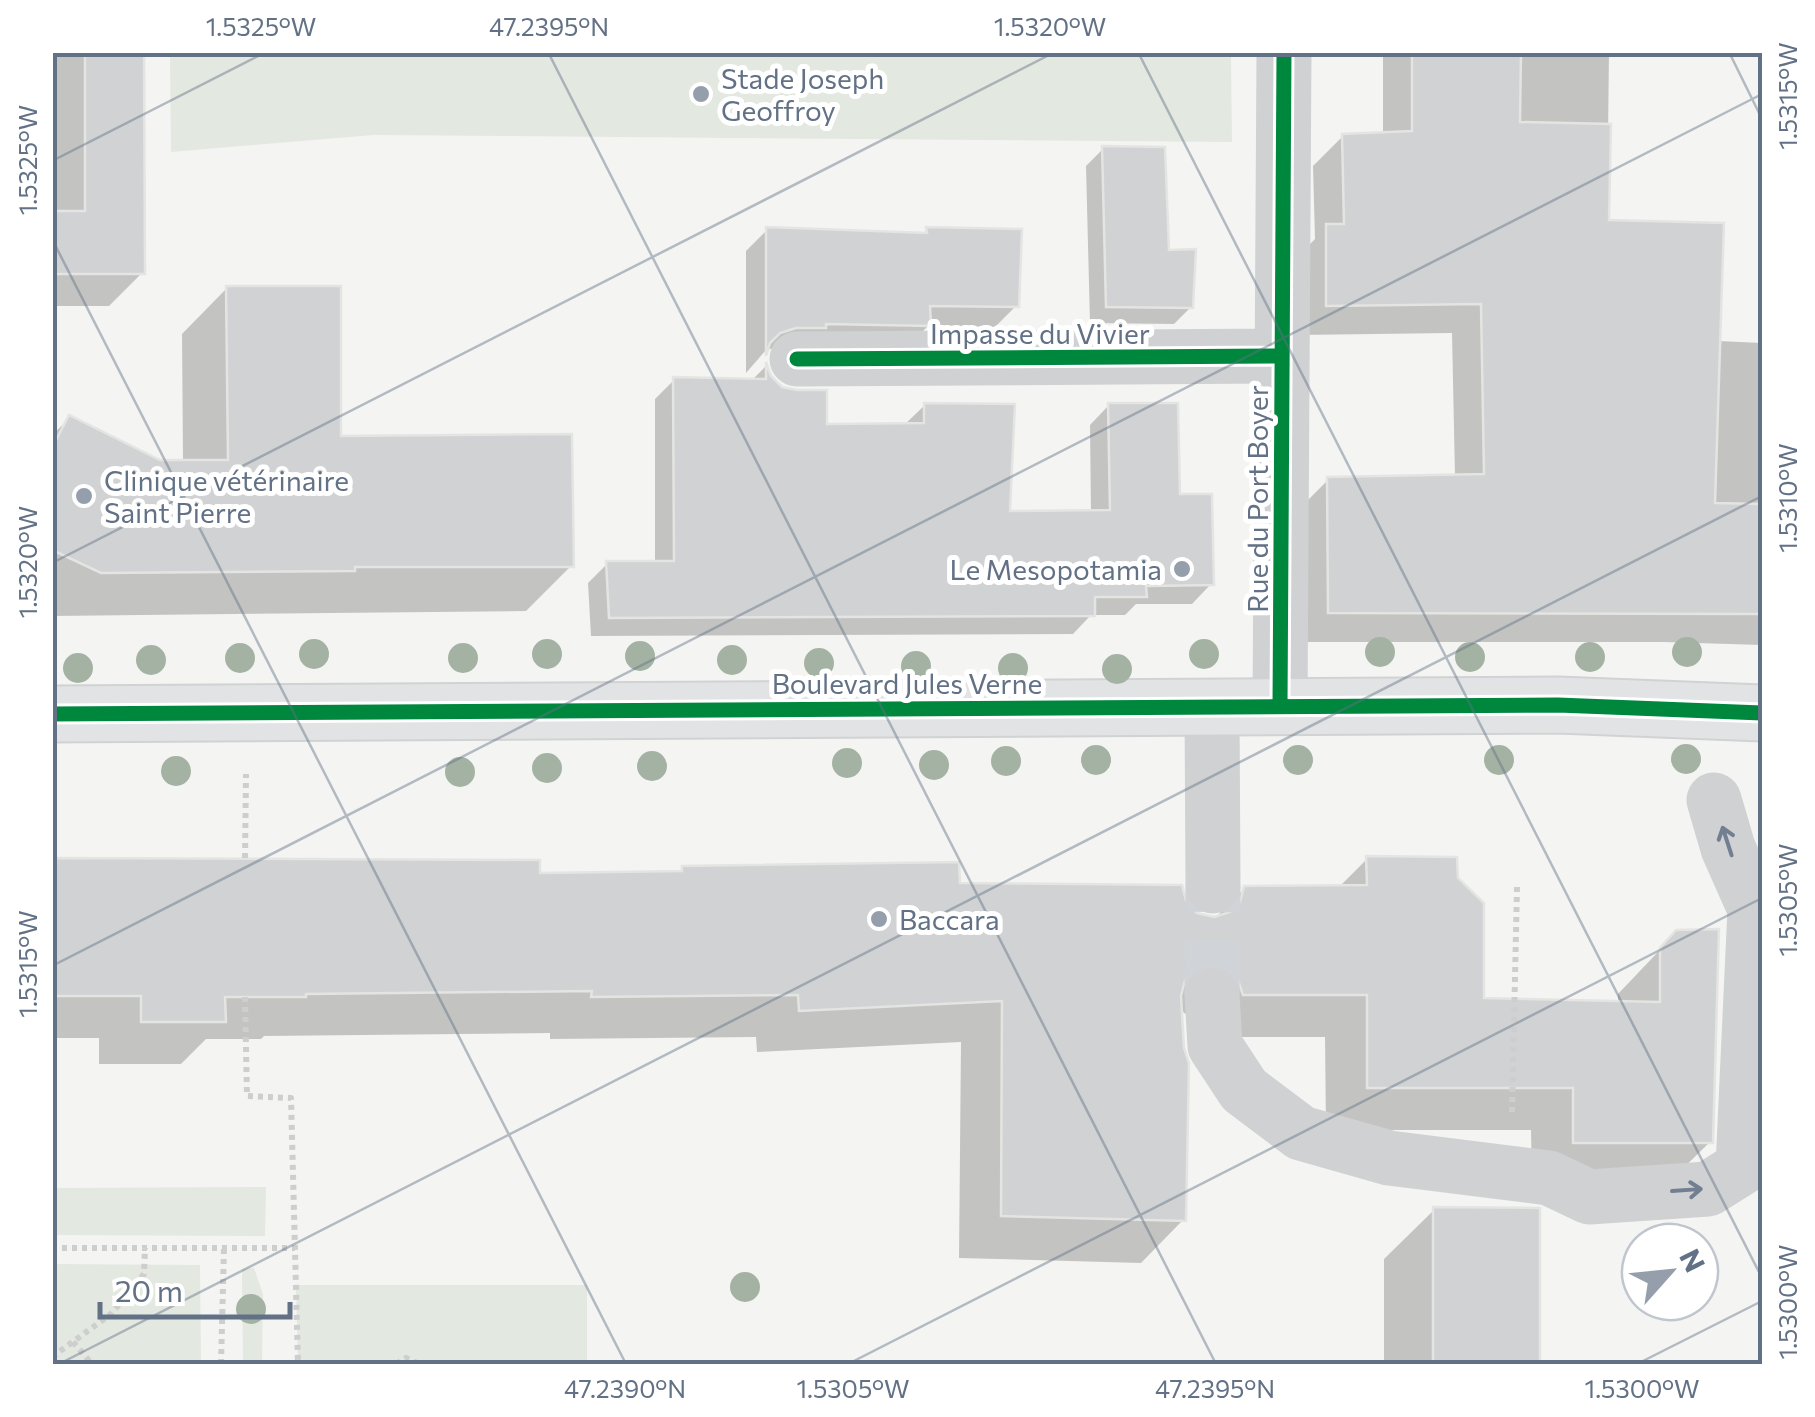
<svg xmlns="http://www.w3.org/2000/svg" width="1815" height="1417" font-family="Commissioner,sans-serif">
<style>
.green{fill:#e3e8e1}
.shadow{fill:#0003}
.building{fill:#d0d2d3;stroke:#e4e4e2;stroke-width:2.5}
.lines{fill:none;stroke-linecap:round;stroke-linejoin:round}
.minor-tunnel{stroke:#d0d4d8;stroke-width:55;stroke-dasharray:55 28;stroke-linecap:butt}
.major-casing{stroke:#d0d2d3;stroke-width:59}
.path{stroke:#cecece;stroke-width:6;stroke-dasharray:5 5;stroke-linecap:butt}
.minor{stroke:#d0d1d2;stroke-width:55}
.major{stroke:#e2e3e4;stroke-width:55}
.cycleway-casing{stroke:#fff;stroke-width:21}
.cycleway{stroke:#00873e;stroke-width:15}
.tree{fill:#a4b2a3}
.oneway{stroke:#727f91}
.ticks{fill:none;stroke:#627185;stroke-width:2.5;stroke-opacity:0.45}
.poi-dot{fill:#959fac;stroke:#fff;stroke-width:4}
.labels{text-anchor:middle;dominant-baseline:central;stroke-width:10;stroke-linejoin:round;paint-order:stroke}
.poi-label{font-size:28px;fill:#627185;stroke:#fff;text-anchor:start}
.street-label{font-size:28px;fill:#627185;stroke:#fff}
.neatline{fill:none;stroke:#627185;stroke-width:4}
.ticks-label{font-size:25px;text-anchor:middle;fill:#627185}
</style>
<rect width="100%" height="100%" fill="#f4f5f3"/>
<!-- green -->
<path class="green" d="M170,53h1061l1,89 -859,-7 -202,17z
M266,1187l-1,49 -212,-1v-47z
M53,1264l147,1 1,99h-148z
M254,1268l9,26 -1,70h-19l-1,-95z
M296,1285h291v79h-289z"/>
<!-- shadow -->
<path class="shadow" d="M53,52h89v221l-33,33h-57z
M1383,52h226l-2,171 111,118 44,2v302l-99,-3h-364l-1,-132 30,-30 127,-3 -3,-144 -154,2 -1,-78 18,-18 -2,-73 30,-30 40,-2z
M1103,149l64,103 24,55 -17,17 -84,-1 -4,-157z
M767,230l155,5 5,-5 89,76 -21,21h-68l-19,19 -134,2 -8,2 -20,23v-122z
M227,288l111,150 233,128 -45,45 -474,5v-181l18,-17 89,45 24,-1 -1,-128z
M765,367l3,10 57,49 79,-1 21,-20 83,109 83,-1 -1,-88 19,-20 69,91 33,88 -19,20h-56l-11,11h-34l-18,19 -482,2 -3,-53 19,-19h48v-165l19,-19 77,1z
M1367,859l88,21 27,121 136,3v-10l59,-62 33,210 -43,42 -135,1 -1,-55h-205l-1,-93h-124l-5,-15 -17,-13 4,211 -42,43 -182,-5 2,-216 -204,10 -1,-15 -206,2v-6l-286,3 -3,3h-55l-25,25h-82v-26h-47v-178l485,15 140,-1 6,-6 501,36 13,12 17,3 31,-31h93z
M1434,1210l104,1 -1,153h-153v-105z"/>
<!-- building -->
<path class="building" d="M85,52h59l1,222h-93v-63h33z
M1412,52h109l-1,70 91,2 -2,96 115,3 -9,280 47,1v110l-434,-1 -1,-136 157,-3 -3,-170 -155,2v-82h18l-2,-90 70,-3z
M1102,146l63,1 4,103 27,-1 -3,59 -87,-1z
M766,227l161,6 -1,-6 96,2 -3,78 -89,-1 1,20 -105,-2v4h-30l-16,5 -10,10 -4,13z
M226,286h115v150l231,-2 2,133h-219v4l-254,2 -49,-23v-102l17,-33 91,45h68z
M766,362l5,14 11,11 15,3h30v34l97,-1v-20l91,1 -5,107 100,-1 -2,-107h70l2,91h32l2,91 -68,1 1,11h-52v19l-486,2 -3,-57h68l-1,-184 93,2z
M1366,856l91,1 1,21 26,25v95l176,4v-54l16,-18 43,-1 -6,214h-140v-55h-206v-93h-124l-6,-18 -12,-10 -16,-3 -13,4 -11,12 -4,16 3,52 5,15 -3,158 -185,-5 1,-215 -203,10 -1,-16 -207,2 1,-6 -286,3v3h-81l1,25h-85v-26h-89v-138l488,2v13l142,-2v-5l277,-4 1,21 222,2 4,16 11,12 17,4 16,-5 10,-10 4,-16 123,-1z
M1433,1207l107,1v156h-107z"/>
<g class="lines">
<!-- minor-tunnel -->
<path class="minor-tunnel" d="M1212,995l1,-109"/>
<!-- major casing -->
<g class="major-casing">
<path id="major" d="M52,714l1506,-9 204,8"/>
</g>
<!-- path -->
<path class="path" d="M245,858l1,-84
M245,997l2,99 44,2 7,266
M1512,1112l5,-225
M52,1248h243
M73,1342l19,22
M52,1357l59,-43 33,-40 1,-26
M221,1364l3,-116
M396,1364l10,-6 13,6"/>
<!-- minor -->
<path class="minor" d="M797,359l485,-3
M1212,706l1,180
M1280,706l4,-654
M1212,995l3,51 29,44 57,43 88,25 160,20 40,19 119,-8 35,-22 12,-258 -27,-61 -14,-48"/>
<!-- major -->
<use href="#major" class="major"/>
<!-- cycleway casing -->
<g class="cycleway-casing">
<path id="cycleway" d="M797,359l485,-3
M1280,706l4,-654
M52,714l1506,-9 204,8"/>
</g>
<!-- cycleway -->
<use href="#cycleway" class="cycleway"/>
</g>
<!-- trees -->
<g class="tree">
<circle cx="1380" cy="652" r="15"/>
<circle cx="1687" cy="652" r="15"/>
<circle cx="314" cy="654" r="15"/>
<circle cx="547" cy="654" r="15"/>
<circle cx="1204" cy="654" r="15"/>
<circle cx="640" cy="656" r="15"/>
<circle cx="1470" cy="657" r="15"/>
<circle cx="1590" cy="657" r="15"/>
<circle cx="240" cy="658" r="15"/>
<circle cx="463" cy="658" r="15"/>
<circle cx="151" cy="660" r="15"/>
<circle cx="732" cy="660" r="15"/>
<circle cx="819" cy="663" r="15"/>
<circle cx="916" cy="666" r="15"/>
<circle cx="78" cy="668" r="15"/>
<circle cx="1013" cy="668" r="15"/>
<circle cx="1117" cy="669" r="15"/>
<circle cx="1686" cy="759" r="15"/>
<circle cx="1096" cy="760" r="15"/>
<circle cx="1298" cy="760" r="15"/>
<circle cx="1499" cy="760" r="15"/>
<circle cx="1006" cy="761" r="15"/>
<circle cx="847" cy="763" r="15"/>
<circle cx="934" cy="765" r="15"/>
<circle cx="652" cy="766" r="15"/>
<circle cx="547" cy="768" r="15"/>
<circle cx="176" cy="771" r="15"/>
<circle cx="460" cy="772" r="15"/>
<circle cx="745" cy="1287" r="15"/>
<circle cx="251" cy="1309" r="15"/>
</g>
<!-- one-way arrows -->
<defs><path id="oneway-shaft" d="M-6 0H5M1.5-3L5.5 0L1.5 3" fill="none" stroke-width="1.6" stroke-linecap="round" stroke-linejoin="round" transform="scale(2.5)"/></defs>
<g class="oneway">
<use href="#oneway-shaft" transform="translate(1727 841) rotate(-108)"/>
<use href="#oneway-shaft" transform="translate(1687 1190) rotate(-4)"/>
</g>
<!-- ticks -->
<path class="ticks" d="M548,52l668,1312M1138,52l624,1226M1729,52l33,67M52,161l214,-109M52,239l574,1125M52,563l1003,-511M52,966l1710,-872M59,1364l1703,-868M848,1364l914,-466M1637,1364l125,-63"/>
<!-- markers -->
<g class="poi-dot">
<circle cx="701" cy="94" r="10"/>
<circle cx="84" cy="496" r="10"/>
<circle cx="1182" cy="569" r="10"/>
<circle cx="879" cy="919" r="10"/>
</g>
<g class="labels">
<!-- poi labels -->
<g class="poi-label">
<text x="721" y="78">Stade Joseph<tspan x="721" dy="32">Geoffroy</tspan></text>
<text x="104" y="480">Clinique vétérinaire<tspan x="104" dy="32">Saint Pierre</tspan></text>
<text x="1162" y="569" text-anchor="end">Le Mesopotamia</text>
<text x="899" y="919">Baccara</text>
</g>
<!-- street labels -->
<g class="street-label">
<text x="1040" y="333">Impasse du Vivier</text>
<text transform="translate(1257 499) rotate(-90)">Rue du Port Boyer</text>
<text x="907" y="683">Boulevard Jules Verne</text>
</g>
</g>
<!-- border -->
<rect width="1815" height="1417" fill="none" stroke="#ffffff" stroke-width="110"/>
<!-- north arrow -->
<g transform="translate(1670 1272) rotate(63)"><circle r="48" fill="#ffffff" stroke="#c0c6ce" stroke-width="2.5"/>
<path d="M0-8L18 38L0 25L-18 38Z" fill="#959fac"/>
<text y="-15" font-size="28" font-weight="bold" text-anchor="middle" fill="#627185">N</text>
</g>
<!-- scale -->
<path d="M100 1302v15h190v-15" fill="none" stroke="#627185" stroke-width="5"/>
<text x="115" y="1302" font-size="30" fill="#627185" stroke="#ffffff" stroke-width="8" paint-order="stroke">20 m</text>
<rect x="55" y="55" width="1705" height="1307" class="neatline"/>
<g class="ticks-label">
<text x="261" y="36">1.5325°W</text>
<text x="549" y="36">47.2395°N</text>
<text x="1050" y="36">1.5320°W</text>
<text transform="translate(1788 96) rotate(-90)" y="9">1.5315°W</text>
<text transform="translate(28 160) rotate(-90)" y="9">1.5325°W</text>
<text transform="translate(1788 498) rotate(-90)" y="9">1.5310°W</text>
<text transform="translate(28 562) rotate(-90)" y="9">1.5320°W</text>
<text transform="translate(1788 900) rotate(-90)" y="9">1.5305°W</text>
<text transform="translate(28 964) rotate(-90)" y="9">1.5315°W</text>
<text transform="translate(1788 1302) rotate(-90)" y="9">1.5300°W</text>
<text x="625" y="1398">47.2390°N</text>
<text x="853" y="1398">1.5305°W</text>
<text x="1215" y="1398">47.2395°N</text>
<text x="1642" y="1398">1.5300°W</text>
</g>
</svg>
